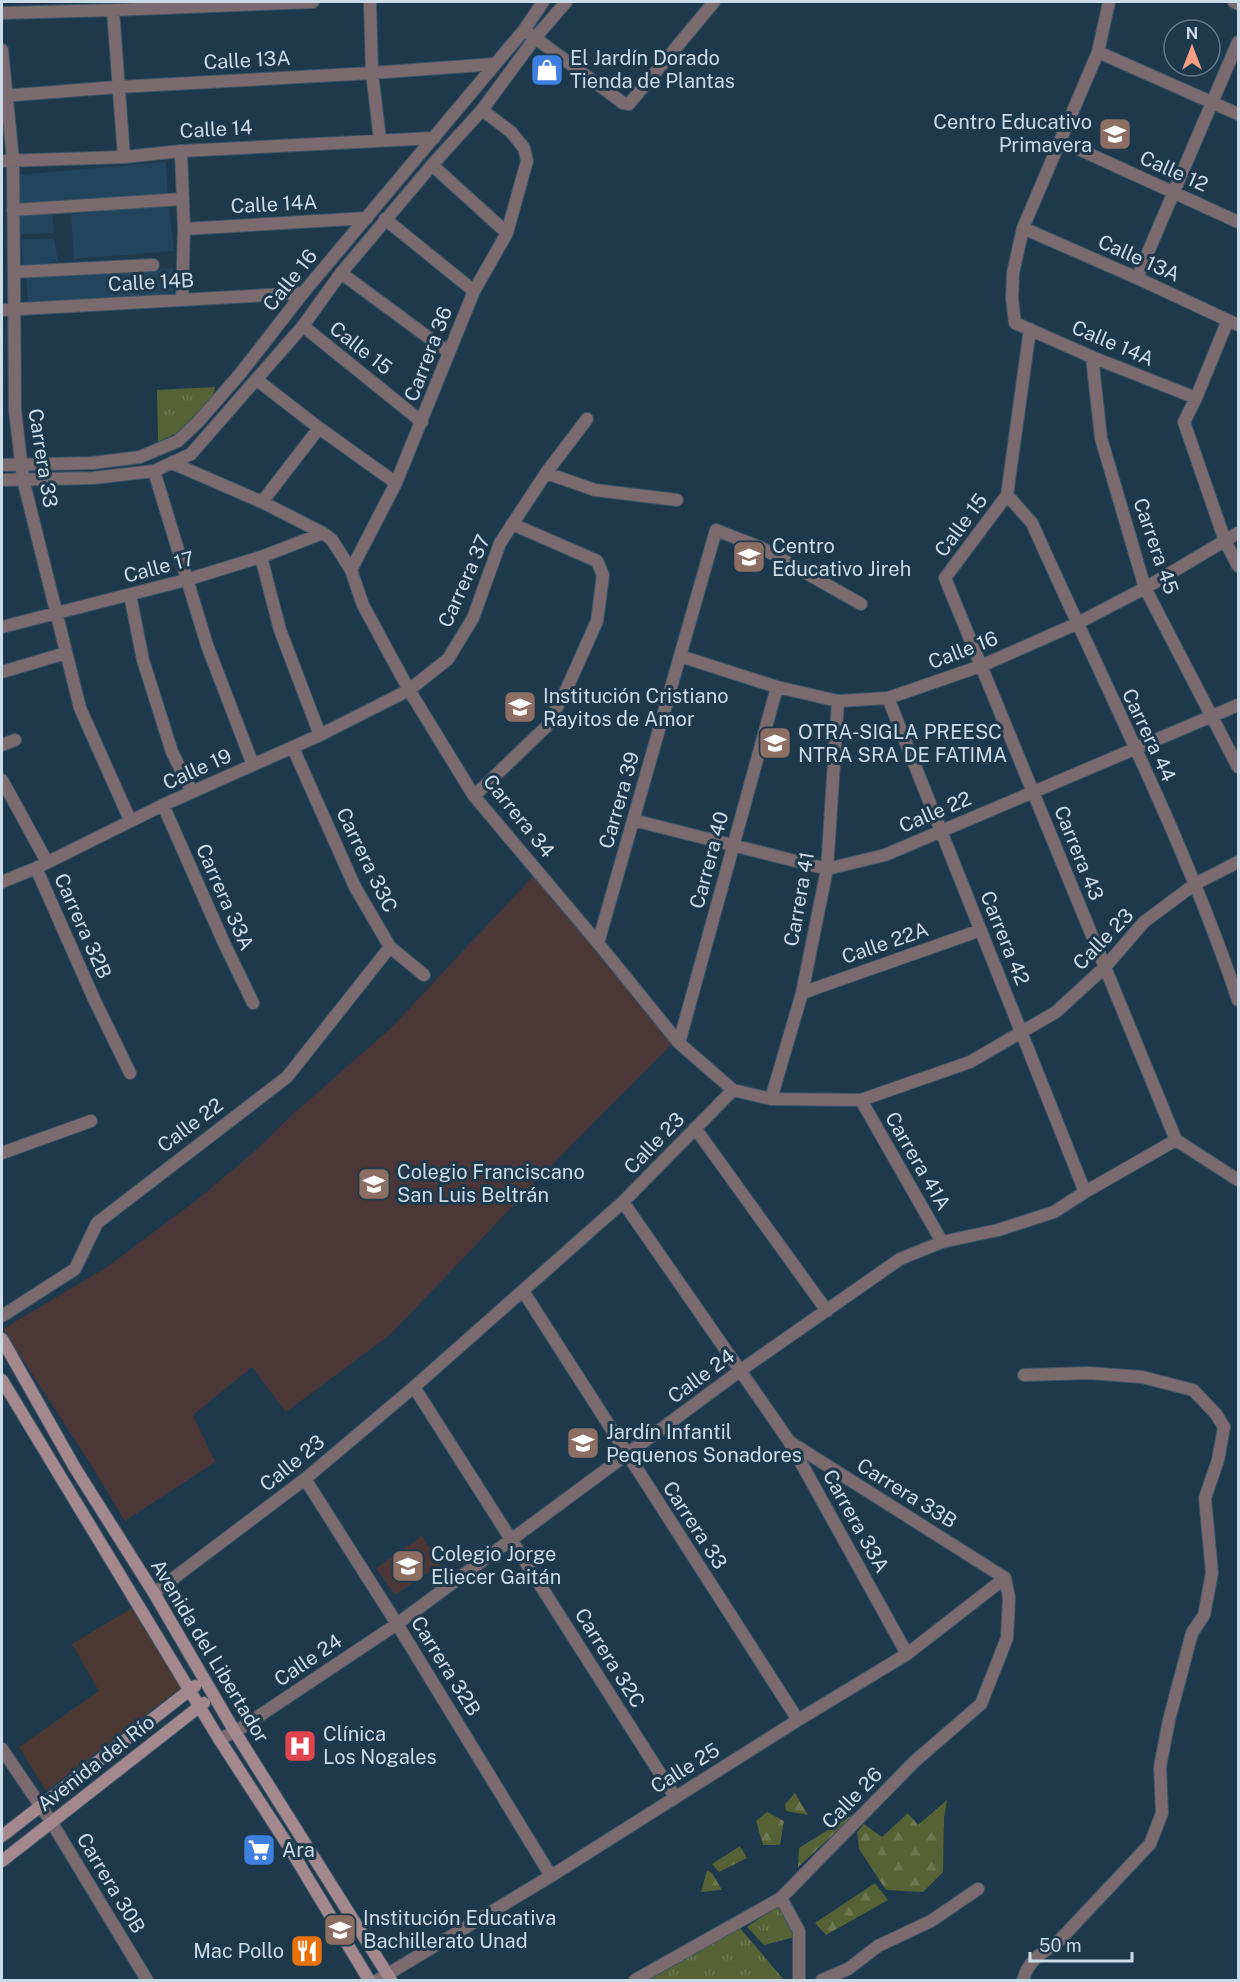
<svg xmlns="http://www.w3.org/2000/svg" width="1240" height="1982" font-family="'Public Sans',sans-serif">
<style>
.commercial{fill:#4c3833}
.built{fill:#22445c}
.education{fill:#4c3738}
.grass{fill:url(#grass-tufts)}
.forest{fill:url(#forest-firs)}
.lines{fill:none;stroke-linecap:round;stroke-linejoin:round}
.minor-casing{stroke:#3d5568;stroke-width:14}
.tertiary-casing{stroke:#3d5568;stroke-width:14}
.secondary-casing{stroke:#3d5568;stroke-width:14}
.minor{stroke:#7c6b6e;stroke-width:12}
.tertiary{stroke:#7c6b6e;stroke-width:12}
.secondary{stroke:#a3898e;stroke-width:12}
.labels{text-anchor:middle;dominant-baseline:central;stroke-width:6;stroke-linejoin:round;paint-order:stroke}
.poi-label{font-size:20px;fill:#cbdbe7;stroke:#1e384c;text-anchor:start}
.street-label{font-size:20px;fill:#cbdbe7;stroke:#1e384c}
</style>
<defs>
<pattern id="grass-tufts" width="24" height="20" patternUnits="userSpaceOnUse" patternTransform="scale(1.5)"><rect width="24" height="20" fill="#566235"/><path d="M3 7l-1-3M5 7V3M7 7l1-3M15 17l-1-3M17 17v-4M19 17l1-3" fill="none" stroke="#6d7852"/></pattern>
<pattern id="forest-firs" width="22" height="20" patternUnits="userSpaceOnUse" patternTransform="scale(1.5)"><rect width="22" height="20" fill="#566235"/><path d="M5 1l3.5 6h-7zM16 11l3.5 6h-7z" fill="#6d7852"/></pattern>
</defs>
<rect width="100%" height="100%" fill="#1e384c"/>
<!-- commercial -->
<path class="commercial" d="M132,1608l50,79 -136,104 -27,-44 80,-56 -27,-47z"/>
<!-- built -->
<path class="built" d="M166,162l2,35 -150,10 -1,-32z
M169,205l5,46 -100,8 -3,-45z
M52,210l2,23 -33,1v-21z
M21,239h33l4,23 -35,3z
M173,268l1,25 -146,9 -2,-28z"/>
<!-- education -->
<path class="education" d="M537,872l136,171 -126,127 -156,164 -105,78 -34,-45 -59,48 22,47 -90,59 -37,-61 -85,-131 104,-62 91,-68 56,-47 37,-36 101,-89z
M422,1536l19,28 -46,31 -19,-27z"/>
<!-- grass -->
<path class="grass" d="M215,387l-2,10 -36,36 -19,9 -1,-52z
M779,1905l16,32 -31,8 -17,-18z
M740,1928l44,52h-135l-1,-2z"/>
<!-- forest -->
<path class="forest" d="M795,1793l13,22 -22,-4 -1,-7z
M947,1800l-3,18 -1,54 -20,20 -37,-2 -27,-41 -2,-17 7,-8 18,13 26,-24 10,12z
M860,1810l-62,57 1,-19z
M767,1812l17,9 -4,24h-17l-7,-24z
M740,1846l7,12 -28,14 -7,-8z
M707,1870l5,3 10,17 -21,2z
M875,1883l13,17 -62,35 -11,-12z"/>
<g class="lines">
<!-- minor casing -->
<g class="minor-casing">
<path id="minor" d="M370,2l2,71 8,67
M1109,2l-11,50 -75,176 -10,45 -1,26 3,24 77,34 104,41
M1234,2l4,2
M113,10l11,147
M2,13l111,-3 200,-8
M527,32l96,71 6,1 85,-102
M2,50l11,110 2,250 8,69 57,229 50,112
M1098,52l140,62
M2,96l116,-9 254,-14 123,-9
M1061,141l177,81
M181,151l3,78 -2,70
M2,161l122,-4 57,-6 253,-13
M432,165l75,68
M13,210l170,-11
M385,219l89,72
M1023,228l114,50 101,47
M184,229l183,-11
M14,272l139,-7
M341,273l107,79
M1137,278l101,-236
M2,310l301,-17
M1228,320l-32,78 -12,24 41,119 13,25
M303,326l119,96
M1030,329l-23,166 -62,83 231,562 62,40
M1092,357l9,81 44,150 93,179
M257,380l62,48 77,55
M172,463l90,39 61,31 9,7 19,30 12,35 46,85 65,106 124,147 81,100 54,47 38,9 90,1 109,-38 86,-50 49,-45 39,-45 51,-38 43,-22
M154,471l53,174 46,120
M546,473l49,17 82,10
M1007,495l25,28c70,158 151,313 206,477
M262,502l57,-74
M261,557l19,73 40,105
M351,570l45,-87 78,-192 33,-58 20,-72 -3,-13 -13,-16 -29,-22
M130,595l13,65 29,92 20,40
M2,627l184,-47 75,-23 62,-24
M680,656l97,31 61,14 50,-3 93,-32 95,-42 69,-36 93,-55
M2,672l64,-19
M888,698l197,494
M2,745l13,-5
M293,748l62,139 35,60 34,28
M2,780l45,82
M474,796l73,-70 20,-38 30,-67 6,-46 -6,-14 -85,-37
M163,805l61,138 29,60
M633,820l194,49 58,-14 353,-150
M36,868l58,131 36,74
M2,882l34,-14 127,-63 157,-70 89,-45 39,-31 25,-41 27,-75 46,-70 41,-54
M598,943l118,-413 46,18 99,56
M802,993l179,-63
M679,1043l98,-356
M771,1099l31,-106 25,-124 11,-168
M861,1100l81,142
M695,1128l132,183
M2,1153l89,-32
M623,1202l166,239 118,213
M523,1291l275,429
M2,1316l73,-47 22,-46 190,-146 103,-130
M414,1387l261,410
M790,1442l215,136
M305,1479l92,145 154,252
M154,1593l151,-114 109,-92 209,-185 110,-112
M219,1739l16,-7 162,-108 344,-254 159,-111 42,-17 56,-12 56,-18 31,-20 91,-52
M2,1749l50,74 95,157
M781,1898l18,33v49
M378,1980l173,-104 247,-156 109,-66 98,-76
M635,1980l146,-82 134,-137 66,-57 26,-66 2,-40 -4,-20
M822,1980l26,-11 30,-23 53,-25 47,-32
M1023,1980c5,-18 17,-27 33,-36l94,-100 12,-31 -2,-46 9,-47 23,-87 12,-18 8,-42 -7,-75 13,-38 6,-33 -8,-13 -23,-24 -51,-13 -53,-4 -65,2"/>
</g>
<!-- tertiary casing -->
<g class="tertiary-casing">
<path id="tertiary" d="M2,465l90,-2 48,-6 38,-16 20,-19 42,-48 63,-81 221,-263 19,-28
M2,480l91,-2 61,-7 37,-17 112,-128 38,-53 91,-108 50,-55 53,-72 31,-36"/>
</g>
<!-- secondary casing -->
<g class="secondary-casing">
<path id="secondary" d="M2,1339l73,129 79,125 81,139 156,248
M2,1380l217,359 70,108 80,133
M2,1836l193,-150
M2,1861l202,-158"/>
</g>
<!-- minor -->
<use href="#minor" class="minor"/>
<!-- tertiary -->
<use href="#tertiary" class="tertiary"/>
<!-- secondary -->
<use href="#secondary" class="secondary"/>
</g>
<!-- icons -->
<defs>
<g id="shop-square" transform="scale(1.725)"><rect x="-9" y="-9" width="18" height="18" rx="4" fill="#3f7fe0" stroke="#1e384c"/><path d="M-5-2.5h2.3a2.7 3.5 0 0 1 5.4 0H5L5.5 6h-11ZM-1.5-2.5h3a1.5 2.3 0 0 0-3 0Z" fill="#fff"/></g>
<g id="school-square" transform="scale(1.725)"><rect x="-9" y="-9" width="18" height="18" rx="4" fill="#8d6e63" stroke="#1e384c"/><path d="M0-5L7-2L0 1L-7-2ZM-4 1L0 2.5L4 1V4Q0 6-4 4Z" fill="#fff"/></g>
<g id="hospital-square" transform="scale(1.725)"><rect x="-9" y="-9" width="18" height="18" rx="4" fill="#e0444e" stroke="#1e384c"/><path d="M-5-5h3v3.5h4V-5h3V5h-3V1.5h-4V5h-3Z" fill="#fff"/></g>
<g id="supermarket-square" transform="scale(1.725)"><rect x="-9" y="-9" width="18" height="18" rx="4" fill="#3f7fe0" stroke="#1e384c"/><path d="M-6-5.5h2.5l.6 2H6L4.5 2H-2.5L-4.4-4H-6ZM-1.5 3.2a1.3 1.3 0 1 0 .1 0ZM3 3.2a1.3 1.3 0 1 0 .1 0Z" fill="#fff"/></g>
<g id="restaurant-square" transform="scale(1.725)"><rect x="-9" y="-9" width="18" height="18" rx="4" fill="#e8710a" stroke="#1e384c"/><path d="M-5-6h1v4h1v-4h1v4h1v-4h1v5L-1.5 .5V6h-2V.5L-5-1ZM5-6V6H3V1.5H1.5Q1.5-4 5-6Z" fill="#fff"/></g>
</defs>
<g fill-rule="evenodd">
<use href="#shop-square" x="547" y="70"/>
<use href="#school-square" x="1115" y="134"/>
<use href="#school-square" x="749" y="557"/>
<use href="#school-square" x="520" y="707"/>
<use href="#school-square" x="775" y="743"/>
<use href="#school-square" x="374" y="1184"/>
<use href="#school-square" x="583" y="1443"/>
<use href="#school-square" x="408" y="1566"/>
<use href="#hospital-square" x="300" y="1746"/>
<use href="#supermarket-square" x="259" y="1850"/>
<use href="#school-square" x="340" y="1930"/>
<use href="#restaurant-square" x="307" y="1951"/>
</g>
<g class="labels">
<!-- poi labels -->
<g class="poi-label">
<text x="570" y="58">El Jardín Dorado<tspan x="570" dy="23">Tienda de Plantas</tspan></text>
<text x="1092" y="122" text-anchor="end">Centro Educativo<tspan x="1092" dy="23">Primavera</tspan></text>
<text x="772" y="546">Centro<tspan x="772" dy="23">Educativo Jireh</tspan></text>
<text x="543" y="696">Institución Cristiano<tspan x="543" dy="23">Rayitos de Amor</tspan></text>
<text x="798" y="732">OTRA-SIGLA PREESC<tspan x="798" dy="23">NTRA SRA DE FATIMA</tspan></text>
<text x="397" y="1172">Colegio Franciscano<tspan x="397" dy="23">San Luis Beltrán</tspan></text>
<text x="606" y="1432">Jardín Infantil<tspan x="606" dy="23">Pequenos Sonadores</tspan></text>
<text x="431" y="1554">Colegio Jorge<tspan x="431" dy="23">Eliecer Gaitán</tspan></text>
<text x="323" y="1734">Clínica<tspan x="323" dy="23">Los Nogales</tspan></text>
<text x="282" y="1850">Ara</text>
<text x="363" y="1918">Institución Educativa<tspan x="363" dy="23">Bachillerato Unad</tspan></text>
<text x="284" y="1951" text-anchor="end">Mac Pollo</text>
</g>
<!-- street labels -->
<g class="street-label">
<text transform="translate(247 60) rotate(-3)">Calle 13A</text>
<text transform="translate(216 129) rotate(-3)">Calle 14</text>
<text transform="translate(1174 171) rotate(24)">Calle 12</text>
<text transform="translate(274 204) rotate(-3)">Calle 14A</text>
<text transform="translate(1139 258) rotate(24)">Calle 13A</text>
<text transform="translate(290 280) rotate(-51)">Calle 16</text>
<text transform="translate(151 282) rotate(-3)">Calle 14B</text>
<text transform="translate(1113 343) rotate(23)">Calle 14A</text>
<text transform="translate(361 348) rotate(38)">Calle 15</text>
<text transform="translate(428 354) rotate(-69)">Carrera 36</text>
<text transform="translate(43 458) rotate(81)">Carrera 33</text>
<text transform="translate(961 525) rotate(-53)">Calle 15</text>
<text transform="translate(1156 546) rotate(71)">Carrera 45</text>
<text transform="translate(159 567) rotate(-15)">Calle 17</text>
<text transform="translate(464 581) rotate(-66)">Carrera 37</text>
<text transform="translate(963 650) rotate(-21)">Calle 16</text>
<text transform="translate(1149 735) rotate(65)">Carrera 44</text>
<text transform="translate(197 769) rotate(-24)">Calle 19</text>
<text transform="translate(619 800) rotate(-74)">Carrera 39</text>
<text transform="translate(935 812) rotate(-23)">Calle 22</text>
<text transform="translate(519 816) rotate(51)">Carrera 34</text>
<text transform="translate(1079 853) rotate(68)">Carrera 43</text>
<text transform="translate(367 860) rotate(64)">Carrera 33C</text>
<text transform="translate(709 860) rotate(-75)">Carrera 40</text>
<text transform="translate(225 897) rotate(66)">Carrera 33A</text>
<text transform="translate(799 899) rotate(-80)">Carrera 41</text>
<text transform="translate(83 926) rotate(66)">Carrera 32B</text>
<text transform="translate(1005 938) rotate(68)">Carrera 42</text>
<text transform="translate(1103 939) rotate(-46)">Calle 23</text>
<text transform="translate(885 943) rotate(-19)">Calle 22A</text>
<text transform="translate(190 1125) rotate(-37)">Calle 22</text>
<text transform="translate(654 1143) rotate(-46)">Calle 23</text>
<text transform="translate(918 1161) rotate(60)">Carrera 41A</text>
<text transform="translate(701 1376) rotate(-36)">Calle 24</text>
<text transform="translate(292 1463) rotate(-39)">Calle 23</text>
<text transform="translate(907 1493) rotate(32)">Carrera 33B</text>
<text transform="translate(856 1521) rotate(61)">Carrera 33A</text>
<text transform="translate(695 1525) rotate(57)">Carrera 33</text>
<text transform="translate(210 1651) rotate(59)">Avenida del Libertador</text>
<text transform="translate(610 1658) rotate(58)">Carrera 32C</text>
<text transform="translate(308 1660) rotate(-34)">Calle 24</text>
<text transform="translate(446 1666) rotate(58)">Carrera 32B</text>
<text transform="translate(96 1763) rotate(-38)">Avenida del Río</text>
<text transform="translate(685 1768) rotate(-32)">Calle 25</text>
<text transform="translate(852 1798) rotate(-46)">Calle 26</text>
<text transform="translate(111 1883) rotate(59)">Carrera 30B</text>
</g>
</g>
<!-- border -->
<rect width="1240" height="1982" fill="none" stroke="#cbdbe7" stroke-width="6"/>
<!-- north arrow -->
<g transform="translate(1192 48)"><circle r="28" fill="#1e384c" stroke="#63798a" stroke-width="1.5"/>
<path d="M0-4.5L10 22L0 15L-10 22Z" fill="#f2a081"/>
<text y="-9" font-size="16" font-weight="bold" text-anchor="middle" fill="#cbdbe7">N</text>
</g>
<!-- scale -->
<path d="M1030 1952v9h102v-9" fill="none" stroke="#cbdbe7" stroke-width="3"/>
<text x="1039" y="1952" font-size="18" fill="#cbdbe7" stroke="#1e384c" stroke-width="4.5" paint-order="stroke">50 m</text>
</svg>
